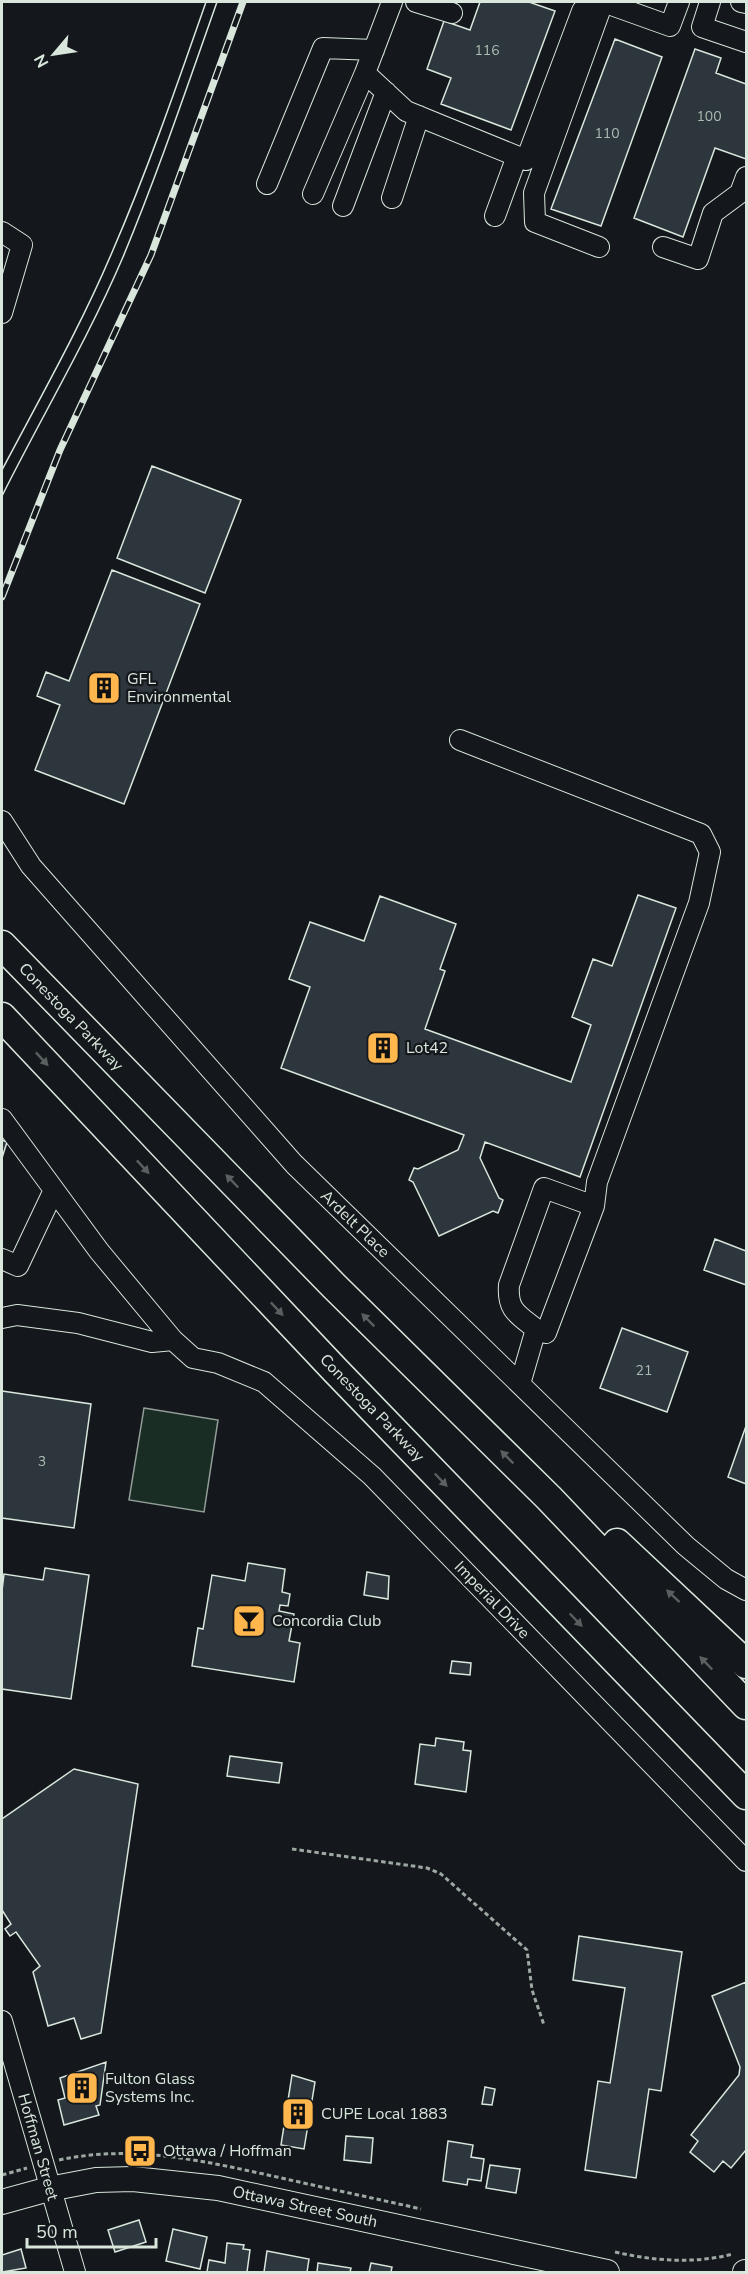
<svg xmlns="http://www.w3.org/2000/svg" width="748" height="2274" font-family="'Nunito Sans',sans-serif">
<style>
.green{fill:#1a2d24;stroke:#939e99;stroke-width:1.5}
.building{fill:#2c363c;stroke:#d8e6dc;stroke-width:1.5}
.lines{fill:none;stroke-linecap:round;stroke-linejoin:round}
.minor-casing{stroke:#d8e6dc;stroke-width:22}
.major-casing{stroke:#d8e6dc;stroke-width:26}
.highway-casing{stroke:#d8e6dc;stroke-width:31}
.path{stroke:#9da8a2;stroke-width:3;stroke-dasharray:4.5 3;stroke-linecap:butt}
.minor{stroke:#14181c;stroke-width:20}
.major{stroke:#14181c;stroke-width:24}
.highway{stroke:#14181c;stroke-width:28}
.tram{stroke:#d8e6dc;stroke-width:1.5}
.rail-casing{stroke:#d8e6dc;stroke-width:7}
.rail{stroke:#14181c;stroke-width:4.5;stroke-dasharray:14;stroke-linecap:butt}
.oneway{fill:#59605f}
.labels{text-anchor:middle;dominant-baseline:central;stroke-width:4.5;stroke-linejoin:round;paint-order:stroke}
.number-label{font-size:14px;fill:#adbab4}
.poi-label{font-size:16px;fill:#d8e6dc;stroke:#14181c;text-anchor:start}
.street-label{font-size:16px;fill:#d8e6dc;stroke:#14181c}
</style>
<rect width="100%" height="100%" fill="#14181c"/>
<!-- green -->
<path class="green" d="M144,1408l74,12 -14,92 -75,-12z"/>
<!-- building -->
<path class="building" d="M480,2h49l26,9 -44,119 -70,-26 10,-26 -24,-9 17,-48 26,9z
M615,39l47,18 -61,169 -50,-17z
M695,49l26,9 -5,15 30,11v75l-31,-11 -32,89 -49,-19z
M152,466l89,34 -36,93 -88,-35z
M112,570l88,34 -76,200 -89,-34 25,-65 -23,-9 9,-24 23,9z
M638,895l38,13 -96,269 -95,-35 -5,16 19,40 4,2 -5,13 -5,-2 -54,25 -26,-54 -4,-2 5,-12 4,1 40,-19 6,-15 -183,-67 29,-81 -21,-8 21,-57 54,19 16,-45 76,28 -16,45 5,2 -20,58 146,53 20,-57 -19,-8 21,-58 19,7z
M2,1140l5,2 -5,16z
M715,1239l31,12v34l-42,-15z
M622,1328l66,24 -21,60 -67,-24z
M2,1391l89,13 -17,124 -72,-10z
M746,1426v58l-18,-7z
M248,1563l37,6 -3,23 8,2 -2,12 -8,-1 -1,6 15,3 -5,27 11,2 -6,39 -102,-16 6,-38 5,1 9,-54 33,6z
M45,1568l44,7 -18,124 -69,-10v-98l2,-17 39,6z
M367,1572l22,4 -1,23 -24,-4z
M452,1661l19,2 -1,12 -20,-2z
M436,1738l28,4 -1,8 8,1 -5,41 -51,-8 5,-40 15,2z
M230,1756l52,7 -3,20 -52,-7z
M74,1769l64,15 -37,249 -20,6 -7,-21 -26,8 -15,-54 7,-6 -24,-34 -6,4 -5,-7 6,-5 -9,-14v-91z
M579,1936l103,16 -21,139 -12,-2 -13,89 -51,-8 13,-89 12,2 15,-95 -52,-8z
M746,1982v168l-15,18 -8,-7 -9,11 -24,-20 8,-11 -7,-6 48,-60 1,-8 -28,-71z
M106,2062l-6,43 -4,1 3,9 -35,10 -6,-25 7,-2 -5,-20z
M292,2075l23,7 -11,67 -23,-4z
M485,2087l10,2 -3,16 -10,-1z
M346,2136l27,2 -2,25 -27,-3z
M448,2141l25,4 -2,12 13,2 -3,22 -13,-2 -1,6 -24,-4z
M490,2165l30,4 -4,24 -30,-5z
M139,2220l7,22 -31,10 -7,-22z
M173,2229l34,8 -7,32 -34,-8z
M227,2243l17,2 -1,4 7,1 -3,22h-40l2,-12 16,3z
M21,2249l5,19 -24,4v-17z
M267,2251l42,8 -2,13h-43z
M318,2263l33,5 -1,4h-33z
M371,2263l21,4 -1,5h-22z"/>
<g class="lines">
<!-- minor casing -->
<g class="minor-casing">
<path id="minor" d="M392,2l-27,71 41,38 120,49 56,-149 7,-9
M416,2l36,11
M603,2l67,24 9,-24
M710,2l-8,25 44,15
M741,2l5,1
M267,184l56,-136 51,2
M313,194l52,-121
M392,198l27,-82
M343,206l43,-114
M495,216l22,-60
M2,232l20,13 -20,68
M599,247l-64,-25 -1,-29 69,-191
M663,247l35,12 15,-46 27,-20 6,-16
M460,740l241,94 9,18 -11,51 -102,279 -3,24
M2,821l29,45 263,298 392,382 40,33 20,11
M2,1119l97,132 74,89 20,18 25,5 46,19 108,94 374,385
M2,1259l16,7 36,-76
M2,1318l15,-3 61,8 74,19 21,-2
M520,1384l16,-55 10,4 48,-127 -50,-18 -35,97c-2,25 8,29 27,44
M2,2021l73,251"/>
</g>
<!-- major casing -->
<g class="major-casing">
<path id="major" d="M2,2202l47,-13 47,-9 37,-1 85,9 389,84
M745,2272h1"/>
</g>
<!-- highway casing -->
<g class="highway-casing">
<path id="highway" d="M2,945l332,341 215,212 197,207
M2,1017l333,353 411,425
M617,1543l129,121"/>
</g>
<!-- path -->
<path class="path" d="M292,1849l135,19 14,6 86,76 5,40 12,35
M59,2160c75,-16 145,1 218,17 48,11 96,21 144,32
M2,2175l25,-7
M615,2252c39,9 79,12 118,2"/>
<!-- minor -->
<use href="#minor" class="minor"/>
<!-- major -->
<use href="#major" class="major"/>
<!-- highway -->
<use href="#highway" class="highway"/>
<!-- tram -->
<path class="tram" d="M2,470c38,-72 79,-144 111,-220 35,-81 64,-165 93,-248
M2,496c40,-80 86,-157 121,-239 35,-84 64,-170 94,-255"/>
<!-- rail casing -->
<g class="rail-casing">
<path id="rail" d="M2,597l58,-147 91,-195 92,-253"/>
</g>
<!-- rail -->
<use href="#rail" class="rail"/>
</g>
<!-- one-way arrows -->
<defs><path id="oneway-solid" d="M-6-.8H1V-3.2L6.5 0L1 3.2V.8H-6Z" transform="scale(1.5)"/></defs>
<g class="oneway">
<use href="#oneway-solid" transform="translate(42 1059) rotate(47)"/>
<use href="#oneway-solid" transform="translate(143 1167) rotate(47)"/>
<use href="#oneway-solid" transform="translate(232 1181) rotate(-134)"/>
<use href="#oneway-solid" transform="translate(277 1309) rotate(47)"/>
<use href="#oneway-solid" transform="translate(368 1320) rotate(-135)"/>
<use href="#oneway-solid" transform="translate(507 1457) rotate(-135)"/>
<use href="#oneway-solid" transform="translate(441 1480) rotate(46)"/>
<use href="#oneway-solid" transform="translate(673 1596) rotate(-137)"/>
<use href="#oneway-solid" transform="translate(576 1620) rotate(46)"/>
<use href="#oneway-solid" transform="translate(706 1663) rotate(-134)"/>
</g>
<!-- icons -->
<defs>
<g id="building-square" transform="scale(1.725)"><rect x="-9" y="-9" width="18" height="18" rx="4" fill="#ffb74d" stroke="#14181c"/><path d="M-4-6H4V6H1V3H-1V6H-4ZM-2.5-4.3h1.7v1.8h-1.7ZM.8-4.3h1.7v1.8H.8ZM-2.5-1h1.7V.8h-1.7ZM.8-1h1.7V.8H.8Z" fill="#111"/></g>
<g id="bar-square" transform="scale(1.725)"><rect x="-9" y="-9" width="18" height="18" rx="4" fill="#ffb74d" stroke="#14181c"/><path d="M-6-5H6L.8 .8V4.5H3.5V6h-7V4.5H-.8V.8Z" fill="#111"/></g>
<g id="bus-square" transform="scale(1.725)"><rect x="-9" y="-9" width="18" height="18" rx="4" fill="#ffb74d" stroke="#14181c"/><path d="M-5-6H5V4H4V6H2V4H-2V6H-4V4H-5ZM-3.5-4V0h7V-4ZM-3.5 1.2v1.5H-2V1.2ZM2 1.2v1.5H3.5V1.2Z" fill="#111"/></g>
</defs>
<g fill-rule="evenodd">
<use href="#building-square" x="104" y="688"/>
<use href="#building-square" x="383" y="1048"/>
<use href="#bar-square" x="249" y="1621"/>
<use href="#building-square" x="82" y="2088"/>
<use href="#building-square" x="298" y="2114"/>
<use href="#bus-square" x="140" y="2151"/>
</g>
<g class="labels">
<!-- number labels -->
<g class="number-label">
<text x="487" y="50">116</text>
<text x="709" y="116">100</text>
<text x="607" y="133">110</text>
<text x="644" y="1370">21</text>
<text x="42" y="1461">3</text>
</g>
<!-- poi labels -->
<g class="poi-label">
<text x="127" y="679">GFL<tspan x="127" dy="18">Environmental</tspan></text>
<text x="406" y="1048">Lot42</text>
<text x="272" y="1621">Concordia Club</text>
<text x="105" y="2079">Fulton Glass<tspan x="105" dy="18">Systems Inc.</tspan></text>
<text x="321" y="2114">CUPE Local 1883</text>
<text x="163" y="2151">Ottawa / Hoffman</text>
</g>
<!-- street labels -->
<g class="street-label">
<text transform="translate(71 1017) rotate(46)">Conestoga Parkway</text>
<text transform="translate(355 1224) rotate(44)">Ardelt Place</text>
<text transform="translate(372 1408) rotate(46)">Conestoga Parkway</text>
<text transform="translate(492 1600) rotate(46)">Imperial Drive</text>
<text transform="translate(38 2147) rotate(74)">Hoffman Street</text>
<text transform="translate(305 2207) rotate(12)">Ottawa Street South</text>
</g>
</g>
<!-- border -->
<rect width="748" height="2274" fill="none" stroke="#d8e6dc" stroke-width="6"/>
<!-- north arrow -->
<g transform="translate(54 54) rotate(241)" stroke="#14181c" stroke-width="4.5" paint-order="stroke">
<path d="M0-4.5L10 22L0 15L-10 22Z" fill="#d8e6dc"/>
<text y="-9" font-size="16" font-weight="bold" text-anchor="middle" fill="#d8e6dc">N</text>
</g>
<!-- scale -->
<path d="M27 2238v9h129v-9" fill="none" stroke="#d8e6dc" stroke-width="3"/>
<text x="36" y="2238" font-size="18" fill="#d8e6dc" stroke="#14181c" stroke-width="4.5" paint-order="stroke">50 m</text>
</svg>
